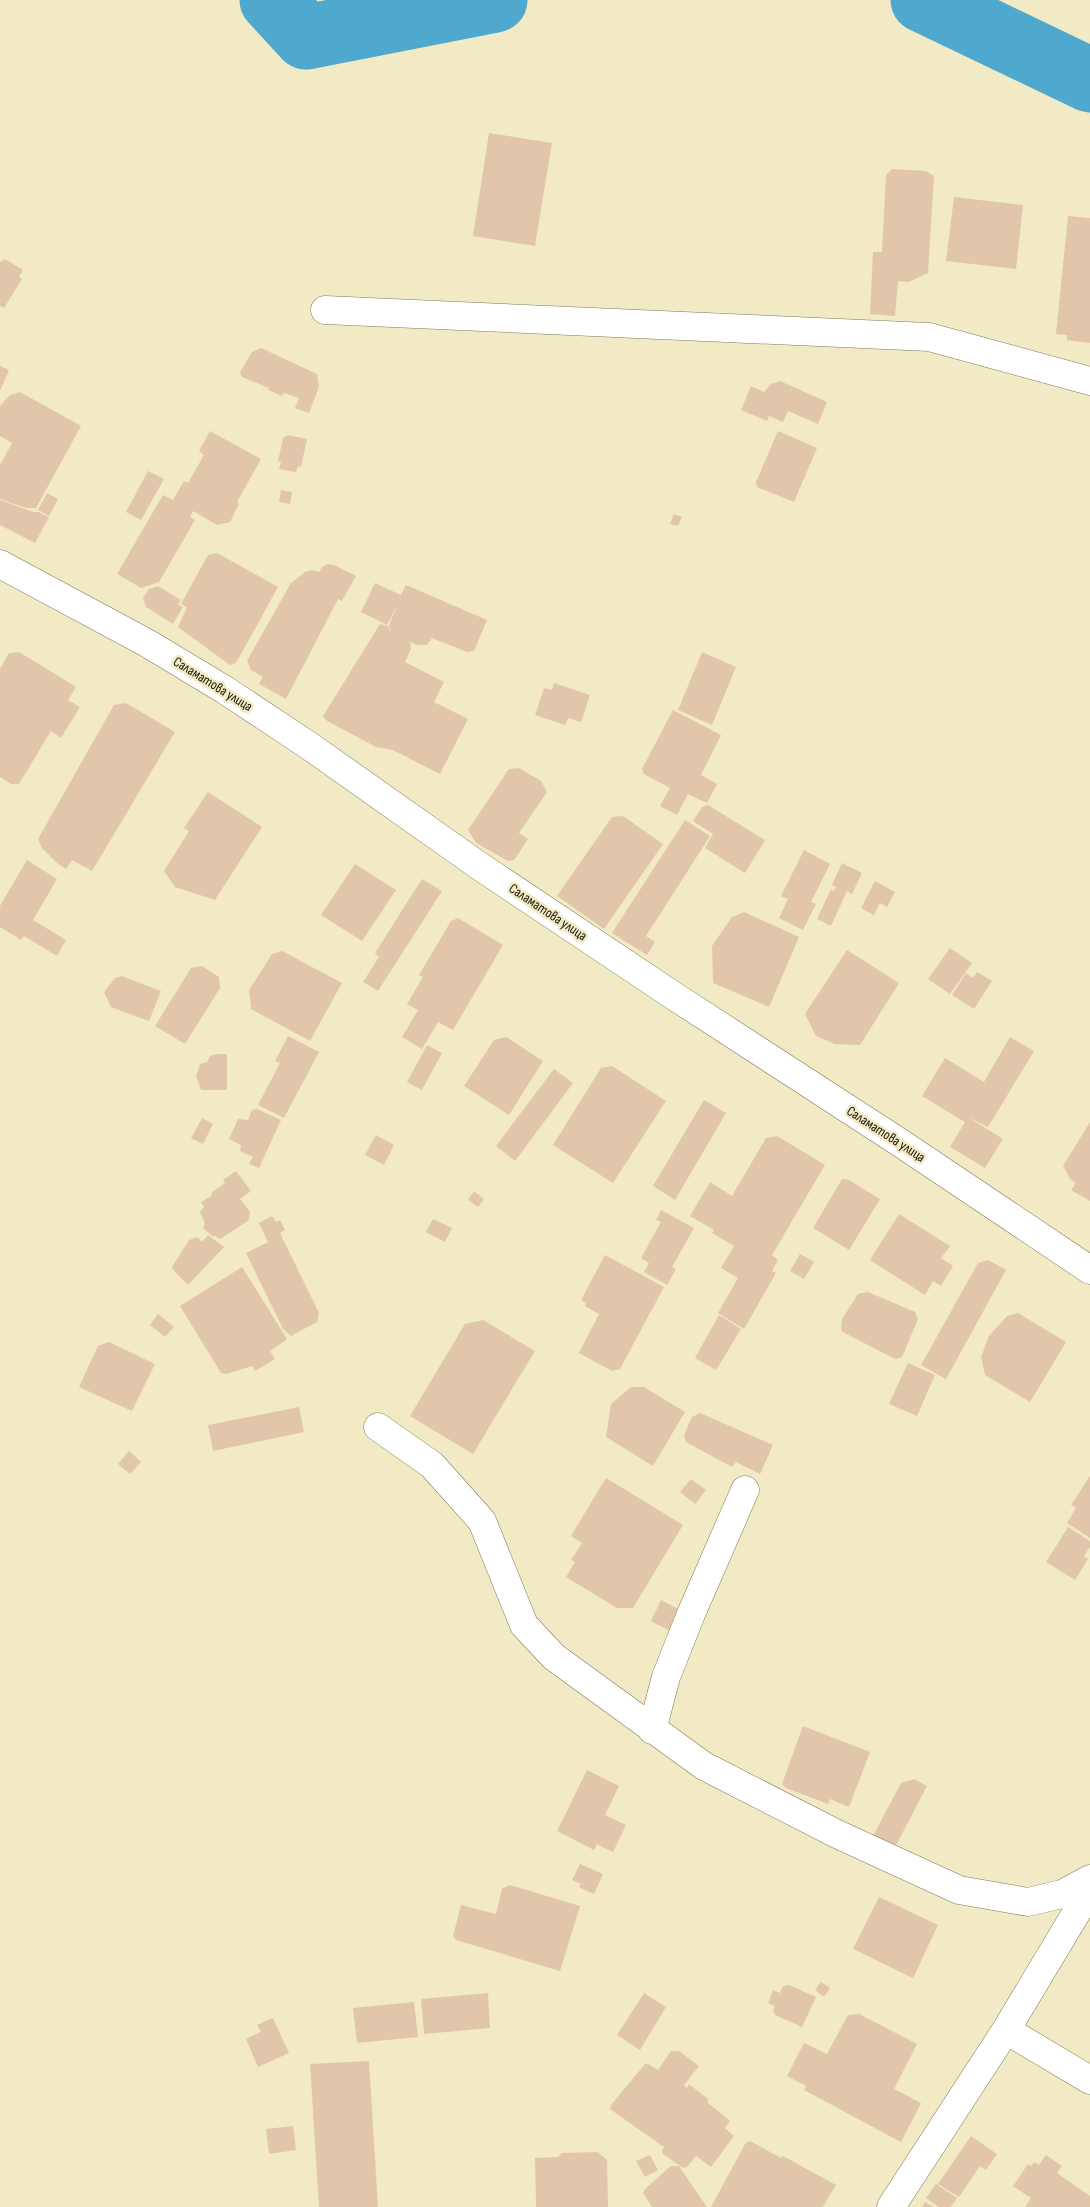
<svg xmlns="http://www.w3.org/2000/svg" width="1090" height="2207" font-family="'Sofia Sans Condensed',sans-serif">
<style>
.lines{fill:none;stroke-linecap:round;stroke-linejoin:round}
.river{stroke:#4fa8cd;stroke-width:65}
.building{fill:#e2c6aa}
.minor-casing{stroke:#807958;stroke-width:29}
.minor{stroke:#fff;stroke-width:28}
.labels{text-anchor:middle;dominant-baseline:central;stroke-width:5;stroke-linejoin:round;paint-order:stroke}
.street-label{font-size:14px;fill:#191609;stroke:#f1eac5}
</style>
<rect width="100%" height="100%" fill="#f1eac5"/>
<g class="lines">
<!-- river -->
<path class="river" d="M272,0l34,37 189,-37
M923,0l167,80"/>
</g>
<!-- building -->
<path class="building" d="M489,133l63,10 -17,103 -62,-10z
M892,169l34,2 8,5 -6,97 -19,9 -11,-1 -3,35 -25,-2 3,-62h9l4,-77z
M954,197l69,8 -7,64 -70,-8z
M1068,216l22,2v125l-23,-3v-5l-11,-1z
M5,259l18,11 -4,7 3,2 -18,29 -4,-2v-44z
M261,348l56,26 2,13 -10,26 -14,-5 4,-10 -15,-5 -2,3 -14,-6 1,-2 -27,-11 -2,-5 12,-20z
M0,366l9,4 -9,21z
M780,381l47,21 -9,22 -30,-13 -5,11 -14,-6 -2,5 -26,-11 10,-24 13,6 7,-8z
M20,392l61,34 -45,82h-10l-26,-9v-34l12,-22 -12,-7v-30l10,-11z
M210,431l51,28 -24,43 2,2 -9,18 -13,3 -24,-14 -3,6 5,3 -36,62 -18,6 -24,-14 46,-79 10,5 11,-19 4,2 16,-28 -5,-4z
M778,431l39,17 -23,54 -37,-15 -1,-5z
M288,435l19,4 -6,28 -3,-1 -2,6 -17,-3 2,-7 -3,-1 5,-23z
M148,471l16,8 -23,41 -15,-8z
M281,490l11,2 -2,12 -11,-2z
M47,493l11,6 -9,17 -11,-6z
M0,500l33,12h5l11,5 -14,26 -35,-18z
M674,514l8,3 -4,9 -8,-2z
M217,553l61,34 -42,76 -6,2 -52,-38 9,-20 -6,-3 27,-49z
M328,564l6,1 22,11 -14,25 -4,-2 -52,100 -27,-15 4,-7 -12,-7 -4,-9 44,-78 14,-11 7,-2 7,2 3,-5z
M375,583l26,12 5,-10 81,35 -13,31 -7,1 -35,-14 -5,7h-10l-11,-5 4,3 1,6 -6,13 39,20 -10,20 34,17 -28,55 -47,-24 -17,-3 -49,-26 -4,-5 57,-92 8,2 2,7 -1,-8 9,-21 -11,21 -26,-13z
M158,586l23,14 -3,5 5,2 -10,17 -27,-17 -3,-9 6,-9z
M19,652l57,35 -8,13 12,7 -19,31 -10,-7 -32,53h-8l-11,-7v-108l9,-16z
M702,652l34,15 -24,58 -34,-15z
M554,683l36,12 -9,27 -13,-4 -3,7 -30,-10 9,-27 8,2z
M126,703l49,29 -83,139 -20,-11 -6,9 -9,-6 -15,-15 -4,-9 76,-134z
M673,710l48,25 -20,40 16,9 -10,19 -19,-9 -11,21 -17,-9 10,-18 -26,-14 -2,-5z
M519,768l22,13 6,11 -28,41 9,6 -14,21 -6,1 -32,-18 -8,-13 41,-61z
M208,792l54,35 -47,73 -40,-13 -11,-16 25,-40 -5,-3z
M708,805l57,35 -20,33 -40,-25 8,-14 -20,-13 9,-14z
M623,816l40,28 -59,85 -47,-33 55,-79z
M685,820l25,16 -64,100 9,6 -8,13 -35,-22z
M804,850l26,14 -19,38 5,2 -13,26 -24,-12 9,-19 -7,-3z
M27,860l30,19 -24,41 33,20 -9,16 -33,-20 -3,4 -21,-13v-21z
M842,863l20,10 -10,21 -5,-3 -16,35 -14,-7 14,-30 3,2 2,-4 -4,-2z
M355,864l41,26 -34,51 -41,-26z
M422,879l20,12 -64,100 -15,-9 16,-25 -4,-4z
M875,881l20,11 -8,15 -7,-4 -6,12 -13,-7z
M744,912l55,25 -30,70 -56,-24 -1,-37 20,-29z
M458,918l45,27 -50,85 -15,-8 -16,27 -20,-12 16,-27 -11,-6 16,-27 -4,-2 32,-54z
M950,948l22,15 -22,31 -22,-15z
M847,950l52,33 -39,62 -25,-1 -19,-8 -11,-22z
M282,951l60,32 -32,58 -59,-32 -2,-19 23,-36z
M202,966l17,11 1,11 -35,56 -30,-18 36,-58z
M977,972l15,9 -18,28 -22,-14 14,-22 7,5z
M122,976l39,15 -12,30 -38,-14 -7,-15 11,-14z
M288,1036l31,16 -35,66 -26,-13 22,-42 -5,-2z
M506,1037l37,24 -34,54 -45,-29 30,-46z
M1010,1037l24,14 -46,76 -20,-10 35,22 -18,29 -35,-21 15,-25 -43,-26 23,-38 39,24z
M427,1045l15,8 -20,37 -15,-8z
M216,1054h11v36h-26l-5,-14 4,-12 7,-2 3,-6z
M612,1066l54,35 -53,82 -60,-38 48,-77z
M554,1069l19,14 -58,78 -19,-15z
M704,1100l22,13 -51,87 -22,-14z
M257,1109l24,11 -22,48 -10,-4 4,-7 -13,-6 1,-6 -12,-6 9,-20 10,1 4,-10z
M202,1118l11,6 -10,20 -12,-6z
M1090,1122v79l-19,-11 5,-7 -5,-3 -8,-14z
M376,1135l18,10 -10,20 -19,-10z
M777,1136l48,29 -53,90 6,5 -6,11 4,2 -32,56 -26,-16 20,-35 -17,-10 13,-22 -22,-13 2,-3 -24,-14 20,-34 22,14 34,-58z
M236,1171l15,20 -11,8 10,13 -1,8 -29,19 -5,-3 -2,1 -10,-9 2,-5 -5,-11 4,-5 -3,-5 10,-6 1,-4 13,-9 -2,-3z
M842,1179l7,1 31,19 -31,51 -36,-22z
M474,1191l10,8 -6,8 -10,-7z
M661,1210l33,18 -22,39 4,2 -9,16 -23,-13 5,-9 -8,-5 20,-36 -5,-2z
M899,1214l51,32 -9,12 12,8 -12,20 -8,-5 -8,14 -55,-35z
M272,1216l4,6 4,-2 5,10 -5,3 39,80 -2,9 -26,14 -8,-7 -37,-76 22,-11 -9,-19z
M433,1219l19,9 -7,14 -19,-10z
M208,1235l16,12 -36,38 -14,-14 -2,-4 17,-27 8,-3 5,5z
M800,1254l14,8 -10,17 -14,-8z
M605,1255l59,32 -44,82 -8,2 -33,-18 20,-39 -14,-8 1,-3 -5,-3z
M988,1260l18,10 -60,109 -25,-14 57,-102z
M242,1267l45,72 -17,12 5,8 -20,12 -3,-5 -25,8 -6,-1 -41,-67z
M868,1292l47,20 3,7 -16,38 -7,2 -54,-28 1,-12 16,-25z
M1018,1313l48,29 -36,60 -45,-27 -4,-18 8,-21 18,-20z
M158,1314l16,13 -9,10 -15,-12z
M719,1315l22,14 -25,41 -21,-12z
M483,1320l52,31 -62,103 -63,-38 55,-92z
M109,1342l46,22 -23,47 -53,-24 19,-41z
M908,1363l27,12 -18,41 -28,-12z
M631,1387h13l41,25 -32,54 -47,-29 5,-33z
M299,1407l5,25 -91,19 -5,-26z
M700,1413l73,32 -13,29 -24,-12 -4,5 -46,-25 -2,-7 8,-18z
M129,1451l12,11 -11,12 -12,-10z
M1090,1476v62l-23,-15 9,-15 -5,-3z
M606,1478l77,47 -50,83h-16l-51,-31 9,-15 -4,-2 11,-17 -11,-7z
M691,1479l15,11 -11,14 -15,-12z
M1068,1527l22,14v6l-6,9 4,3 -13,21 -29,-18z
M661,1600l19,10 -10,21 -19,-10z
M803,1726l67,26 -21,55 -19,-8 -2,5 -42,-16 -4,-4z
M587,1770l32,16 -14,29 21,10 -13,27 -16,-8 -3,6 -37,-19z
M914,1779l13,7 -33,63 -22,-11 29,-55z
M580,1864l23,10 -9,20 -15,-7 2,-3 -9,-4z
M510,1885l70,21 -20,65 -104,-31 -3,-4 8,-31 35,9 6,-25z
M879,1897l59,28 -25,53 -60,-29z
M821,1982l9,6 -6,9 -9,-7z
M789,1985l27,12 -14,30 -27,-12 -2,-5 2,-4 -7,-3 5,-13 7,3 3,-7z
M488,1993l2,35 -66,6 -3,-35z
M644,1993l22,14 -26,43 -23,-15z
M414,2002l4,35 -61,6 -4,-35z
M859,2014l58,30 -23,45 27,14 -20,39 -97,-52 2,-4 -19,-10 17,-33 23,11 21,-39z
M273,2018l16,35 -31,14 -12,-28 15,-7 -4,-7z
M671,2051h8l20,15 -15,19 3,3 2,-4 20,16 -2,2 23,19 -5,7 9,8 -23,31 -15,-11 -9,11 -4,1 -20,-14 -1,-3 2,-4 -54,-38 1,-4 34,-41h3l10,6z
M369,2061l9,146h-59l-9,-143z
M293,2126l3,24 -27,4 -3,-25z
M971,2136l26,18 -11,16 -6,-4 -21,31 -21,-13z
M750,2141l31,17 2,-2 53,29 -13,22h-112l34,-63z
M598,2152l9,8 1,47h-72l-1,-49 23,-1 4,-4z
M650,2155l8,15 -13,7 -9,-16z
M1046,2155l16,11 -5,7 33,23v11h-65l6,-9 -18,-12 15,-22 3,2 3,-4 5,3z
M671,2166h8l28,41h-55l-9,-14 2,-4z
M936,2184l21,14 -6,9h-12l-13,-9z
M925,2202l9,5h-12z"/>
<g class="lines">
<!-- minor casing -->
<g class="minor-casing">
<path id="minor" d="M325,310l604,27 161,44
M0,564l147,79 78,47 83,55 170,120 196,131 225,146 191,128
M378,1427l54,38 50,56 42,104 30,32 150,109 133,68 122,56 69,12 34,-8 28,-15
M652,1730l14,-53 25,-63 54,-124
M1006,2030l84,50
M891,2207l115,-177 84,-140"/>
</g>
<!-- minor -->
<use href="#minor" class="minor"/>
</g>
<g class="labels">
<!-- street labels -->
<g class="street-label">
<text transform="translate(213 684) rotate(32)">Саламатова улица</text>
<text transform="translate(548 912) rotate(34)">Саламатова улица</text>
<text transform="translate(886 1134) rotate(33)">Саламатова улица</text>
</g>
</g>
</svg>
